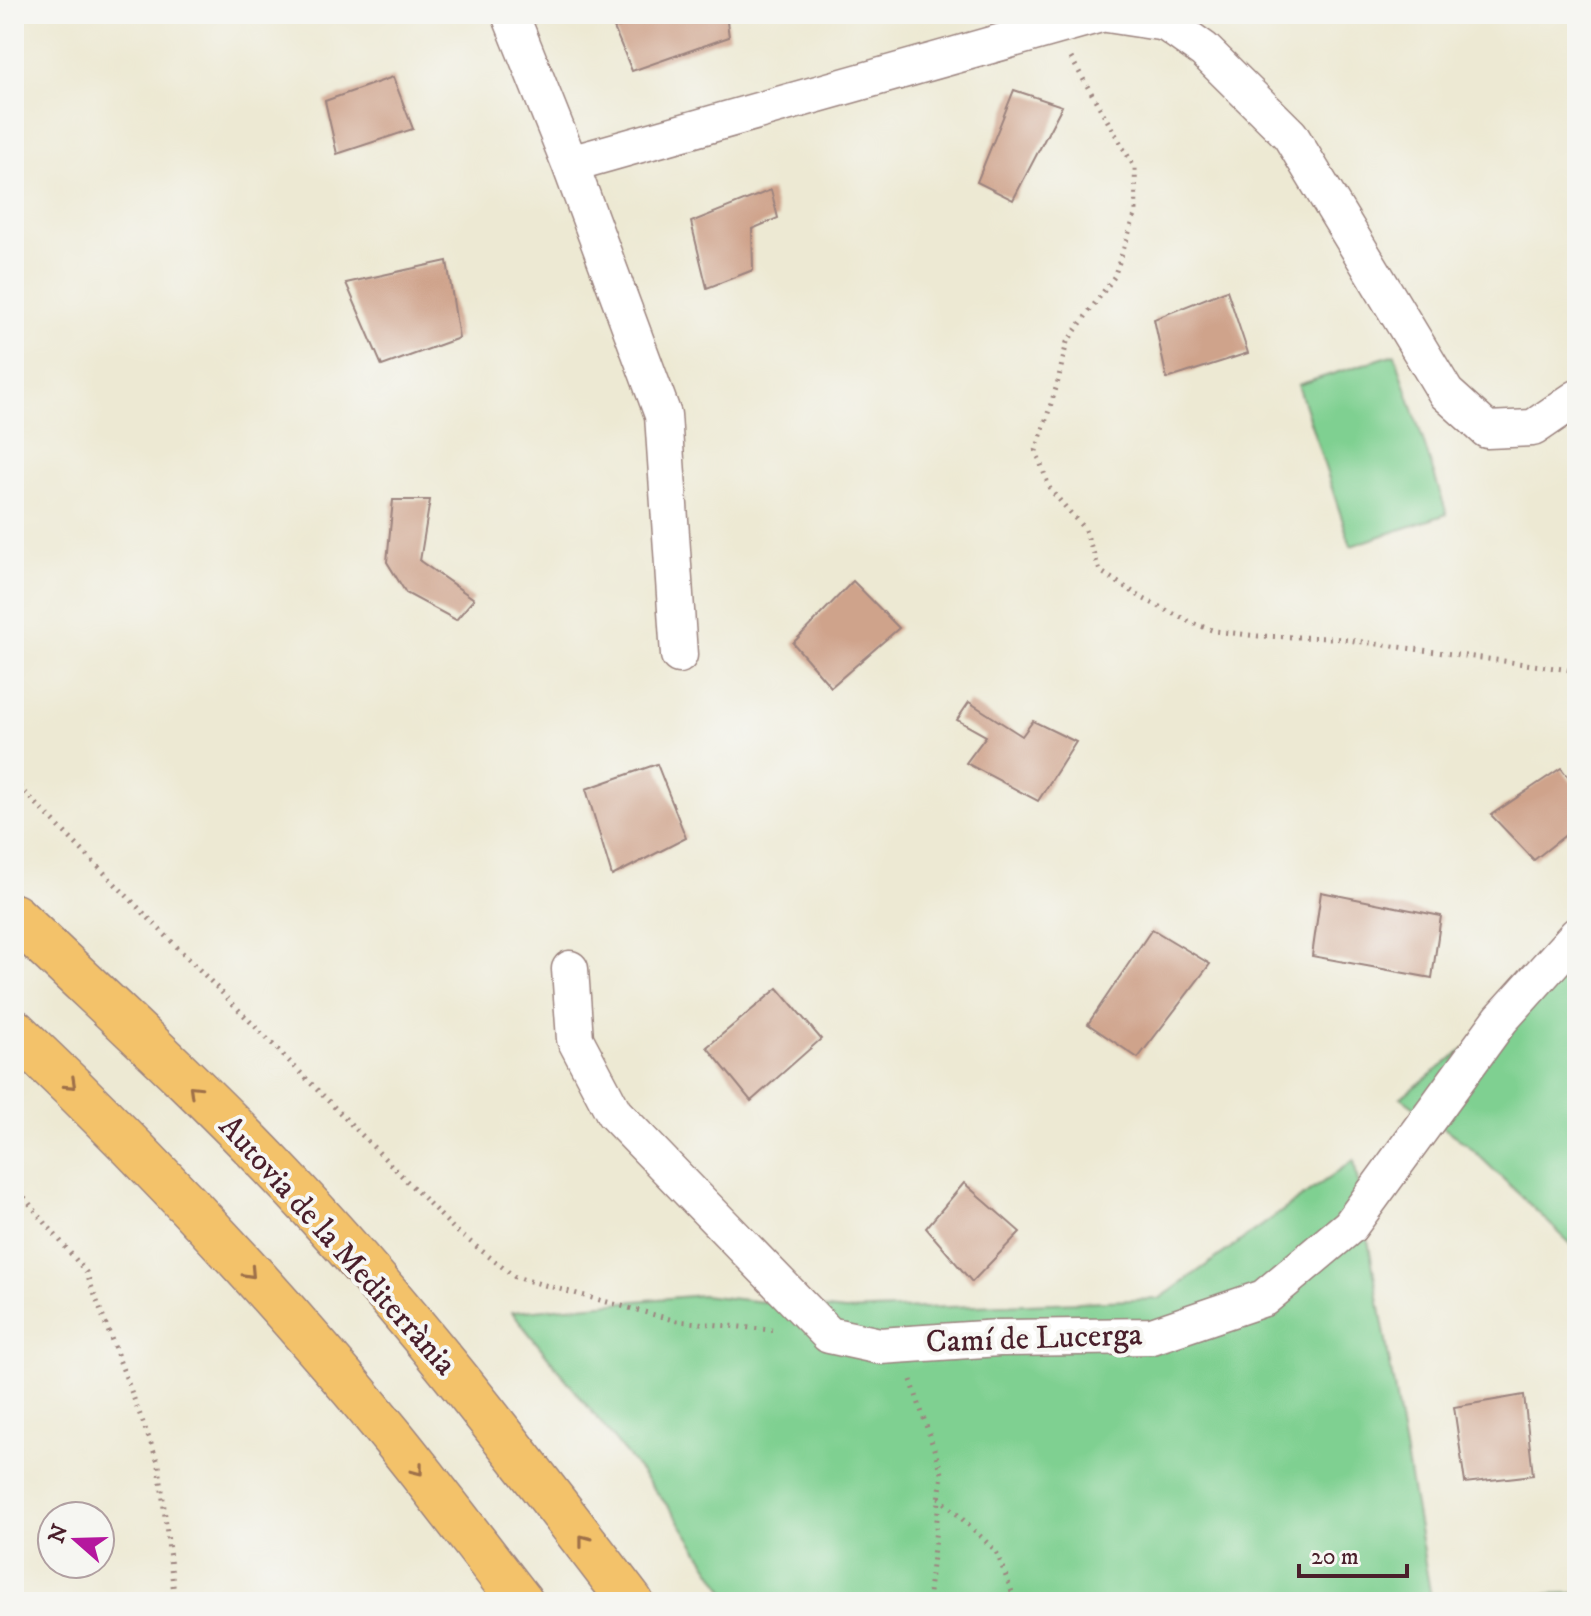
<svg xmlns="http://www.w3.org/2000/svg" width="1591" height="1616" font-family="'IM FELL DW Pica',serif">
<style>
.grass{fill:#7fd091;stroke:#64785e;stroke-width:2}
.building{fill:#cfa38b}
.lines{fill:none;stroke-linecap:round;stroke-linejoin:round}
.street-casing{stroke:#9c847f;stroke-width:39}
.highway-casing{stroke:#9c847f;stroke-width:47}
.path{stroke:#9c847f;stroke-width:5;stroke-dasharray:2 6;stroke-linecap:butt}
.street{stroke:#fff;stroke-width:36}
.highway{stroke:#f3c26a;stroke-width:44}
.oneway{stroke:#9e704a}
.labels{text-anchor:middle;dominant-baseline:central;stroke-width:8;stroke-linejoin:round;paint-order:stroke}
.street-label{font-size:32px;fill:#4a1f2b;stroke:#f6f6f2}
</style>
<rect width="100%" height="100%" fill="#f6f6f2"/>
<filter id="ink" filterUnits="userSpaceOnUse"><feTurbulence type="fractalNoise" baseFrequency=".0125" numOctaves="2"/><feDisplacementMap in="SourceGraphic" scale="16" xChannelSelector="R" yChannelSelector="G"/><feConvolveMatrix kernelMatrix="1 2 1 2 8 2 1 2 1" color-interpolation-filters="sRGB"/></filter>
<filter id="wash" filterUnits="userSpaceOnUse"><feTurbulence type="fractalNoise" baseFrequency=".006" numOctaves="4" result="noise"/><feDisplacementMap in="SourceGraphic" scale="32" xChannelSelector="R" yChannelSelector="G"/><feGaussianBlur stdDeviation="1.8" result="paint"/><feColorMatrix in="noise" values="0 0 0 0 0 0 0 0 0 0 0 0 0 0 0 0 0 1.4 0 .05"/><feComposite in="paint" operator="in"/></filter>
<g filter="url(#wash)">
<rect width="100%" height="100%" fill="#ede9d3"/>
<!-- grass -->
<path class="grass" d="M1395,354l52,160 -96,32 -53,-161z
M1577,965v285l-108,-104 -68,-49z
M1354,1160l77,437 146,-4v9h-845l-57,-87 -163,-203 190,-17 143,16 314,-12z"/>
<g id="blocks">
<!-- building -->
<path class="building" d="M664,14h62l3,23 -97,34 -18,-43z
M393,77l20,52 -76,25 -12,-53z
M1014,90l48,16 -49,94 -36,-18z
M771,190l7,28 -26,11 1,41 -46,18 -16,-66z
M447,261l12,77 -77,28 -36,-83z
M1227,290l21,63 -81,26 -13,-60z
M393,500h37l-10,61 54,38 -18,21 -50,-27 -19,-31z
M853,581l46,47 -68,59 -38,-44z
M969,702l53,34 11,-15 43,21 -38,59 -72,-38 20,-27 -29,-16z
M657,764l29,74 -74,38 -26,-87z
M1561,768l16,21v37l-43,34 -43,-45z
M1321,892l120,24 -9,62 -120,-22z
M1152,929l58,35 -72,94 -50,-34z
M778,988l43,51 -70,62 -44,-54z
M964,1183l56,49 -48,50 -46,-54z
M1524,1395l9,80 -68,8 -11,-76z"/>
</g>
</g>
<g filter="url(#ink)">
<use href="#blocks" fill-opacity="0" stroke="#9c847f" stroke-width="2"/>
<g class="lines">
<!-- street casing -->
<g class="street-casing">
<path id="street" d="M510,14l60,150 93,251 16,240
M1107,14l59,9 38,27 86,85 156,258 41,37 46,-2 44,-30
M570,164l531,-150
M570,969l5,70 39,74 215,222 51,11 119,-8 153,-2 112,-38 86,-72 151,-207 76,-84"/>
</g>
<!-- highway casing -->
<g class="highway-casing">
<path id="highway" d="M14,916c85,82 174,162 256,248 131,136 246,288 361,438
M14,1031c133,126 260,262 376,403 45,55 87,112 131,168"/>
</g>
<!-- path -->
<path class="path" d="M1071,58l64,110 1,44 -22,65 -47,65 -10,43 -21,66 14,38 35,41 15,41 44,28 48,24 23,8 43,5 75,2 244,33
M14,781l440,448 61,48 162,44 95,9
M14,1185l72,87 73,193 16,137
M911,1380l31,93 -14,129
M939,1497l57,54 20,51"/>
<!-- street -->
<use href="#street" class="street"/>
<!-- highway -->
<use href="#highway" class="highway"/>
</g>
<!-- one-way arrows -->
<defs><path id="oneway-chevron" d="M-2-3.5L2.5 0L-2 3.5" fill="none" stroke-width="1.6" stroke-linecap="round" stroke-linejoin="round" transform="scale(2)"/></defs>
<g class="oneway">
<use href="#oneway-chevron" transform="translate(71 1084) rotate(43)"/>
<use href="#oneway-chevron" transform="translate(194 1090) rotate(-136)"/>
<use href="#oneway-chevron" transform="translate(250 1273) rotate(47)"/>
<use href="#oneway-chevron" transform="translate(418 1470) rotate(52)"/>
<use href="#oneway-chevron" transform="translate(584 1540) rotate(-128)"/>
</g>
</g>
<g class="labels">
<!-- street labels -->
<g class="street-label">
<text transform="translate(337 1246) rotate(48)">Autovia de la Mediterrània</text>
<text transform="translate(1034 1339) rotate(-2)">Camí de Lucerga</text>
</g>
</g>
<!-- margin -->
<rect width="1591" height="1616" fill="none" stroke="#f6f6f2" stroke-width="48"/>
<!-- north arrow -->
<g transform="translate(76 1540) rotate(290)"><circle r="38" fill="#f6f6f2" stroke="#b1a0a2" stroke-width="2"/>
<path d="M0-6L14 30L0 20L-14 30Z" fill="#b5179e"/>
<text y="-12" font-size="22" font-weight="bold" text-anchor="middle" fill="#4a1f2b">N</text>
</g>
<!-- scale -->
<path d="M1299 1564v12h108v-12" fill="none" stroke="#4a1f2b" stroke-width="4"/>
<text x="1311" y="1564" font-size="24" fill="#4a1f2b" stroke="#f6f6f2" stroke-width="6" paint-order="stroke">20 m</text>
</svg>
